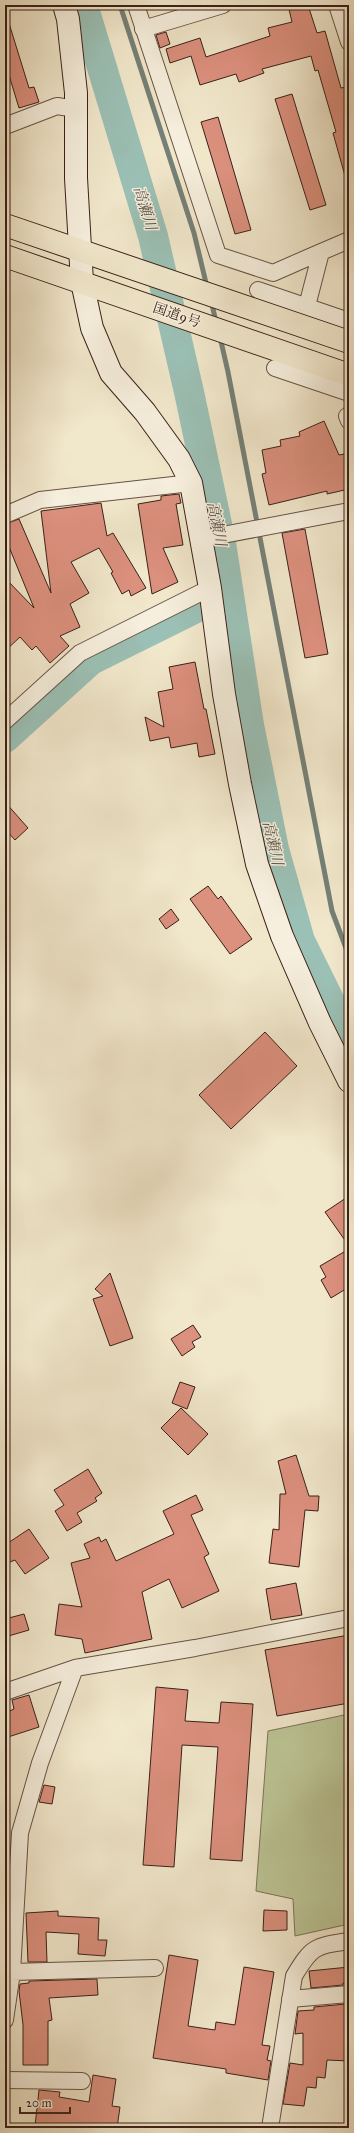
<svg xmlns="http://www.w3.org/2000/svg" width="354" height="2133" font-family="'IM FELL Great Primer','Noto Serif JP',serif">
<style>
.green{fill:#bcc596;stroke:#7c7256}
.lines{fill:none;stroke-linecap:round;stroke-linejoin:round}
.stream{stroke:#758076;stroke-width:5}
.river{stroke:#9bc0b5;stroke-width:30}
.building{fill:#dc907e;stroke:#3b2017}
.street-casing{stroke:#685244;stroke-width:18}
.secondary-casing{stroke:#3b2017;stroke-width:24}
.highway-casing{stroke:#3b2017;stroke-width:24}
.street{stroke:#f6efdd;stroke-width:16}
.secondary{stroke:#f6efdd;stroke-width:22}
.highway{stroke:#f1e7cb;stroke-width:22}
.labels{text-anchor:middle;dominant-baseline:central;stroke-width:3;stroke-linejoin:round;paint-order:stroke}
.street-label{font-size:14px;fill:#3b2017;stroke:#f6efdd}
.water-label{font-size:15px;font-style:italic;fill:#585046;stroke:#f6efdd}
</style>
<rect width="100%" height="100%" fill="#f1e7cb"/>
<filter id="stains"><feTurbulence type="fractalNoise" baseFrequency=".005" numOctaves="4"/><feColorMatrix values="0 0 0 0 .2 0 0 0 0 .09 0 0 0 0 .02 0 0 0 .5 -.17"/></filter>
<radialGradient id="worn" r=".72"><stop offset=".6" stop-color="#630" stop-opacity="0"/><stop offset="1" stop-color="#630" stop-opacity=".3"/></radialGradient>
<!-- green -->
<path class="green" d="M349,1714v210l-54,12 -2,-37 -37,-8 12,-160z"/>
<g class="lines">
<!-- stream -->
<path class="stream" d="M120,5l74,228 13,54
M211,300l5,22
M220,337l8,35 104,539 17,45"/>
<!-- river -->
<path class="river" d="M83,5l70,231 36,156 32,151 28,182 25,124 26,92 49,99
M5,738l86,-78 135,-67"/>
</g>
<!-- building -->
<path class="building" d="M288,5h20l9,28 8,-2 16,57 5,-1 3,9v80h-4l-12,-43 3,-1 -18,-62 -3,1 -4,-15 -49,13 2,4 -25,9 -3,-8 -36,11 -9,-29 -21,7 -4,-14 34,-11 6,19 64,-21 -2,-8 24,-6z
M5,20h3l21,68 5,-1 5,15 -20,6 -14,-46z
M166,32l4,12 -10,4 -4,-13z
M292,94l34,111 -16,5 -35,-111z
M218,117l33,113 -16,4 -34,-112z
M324,421l15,34 10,-2v36l-22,5v-3l-58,14 -7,-31 4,-1 -4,-23 19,-4 -1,-6 20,-4 -1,-4z
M179,494l2,9 -5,1 7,41 -20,3 15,34 -26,12 -14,-90 23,-4v-4z
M101,503l6,33 6,-3 33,55 -15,8 -2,-6 -7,4 -11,-21 2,-1 -14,-24 -28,14 18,31 -19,11 10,23 -20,9 9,10 -19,17 -14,-17 -4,4 -12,-13 -15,14v-73l29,30 -29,-71v-13l14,-5 32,74 -10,-82z
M305,529l23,125 -23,4 -23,-125z
M195,662l9,47h2l9,45 -16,3 -2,-14 -26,5 -2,-11 -19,4 -5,-24 19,10 -6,-35 15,-3 -4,-22z
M5,802l23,26 -13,12 -10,-11z
M208,886l10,13 3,-3 31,43 -22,15 -40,-55z
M171,909l8,11 -13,9 -7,-10z
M265,1032l32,34 -66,63 -32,-34z
M349,1196v50l-24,-34z
M349,1249v38l-18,11 -10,-18 5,-3 -6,-11z
M110,1273l23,65 -23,8 -17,-47 10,-3 -8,-7z
M193,1325l8,12 -9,5 3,5 -13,9 -11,-17z
M180,1382l15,5 -8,22 -15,-6z
M181,1408l27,26 -20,21 -27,-27z
M296,1455l13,41h10l-1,15 -13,-1 -6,57 -30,-4 4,-34 6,1 1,-36h6l-8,-33z
M88,1469l14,24 -7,5 2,3 -20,12 5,9 -15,9 -12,-20 9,-6 -10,-15z
M196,1495l7,15 -12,5 18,39 -5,3 15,34 -37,17 -13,-29 -27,13 10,47 -67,14 -3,-14 -27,-4 4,-31 23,3 -11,-44 19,-5 -6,-14 15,-7 2,5 5,-3 10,22 58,-27 -11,-23z
M29,1529l20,29 -24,16 -10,-14 -10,4v-19z
M296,1583l6,32 -31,5 -5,-31z
M24,1614l5,16 -24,7v-18z
M349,1635v68l-72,13 -12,-66z
M156,1687l32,3 -3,31 34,2 2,-21 32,2 -11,157 -32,-2 8,-112 -36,-2 -8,122 -31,-2z
M29,1695l10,32 -34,11v-25l9,-4 -2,-9z
M44,1785l11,2 -3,17 -13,-2z
M264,1910l23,1v19l-24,1z
M58,1911v5l41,2 -1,22h9l-2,16 -27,-2 1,-20 -33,-2 1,30h-19l-2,-49z
M169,1955l29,5 -10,66 27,4 1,-8 19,3 9,-58 30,5 -12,73 8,1 -3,14 4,1 -3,19 -42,-7v-4l-73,-11z
M349,1967v15l-6,1v2l-32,3 -2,-17z
M97,1979l1,16 -49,3 3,22 -4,1v44h-25v-40l-4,-34 1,-7 9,-1v-2z
M346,2004v7l3,-1v51l-22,-1 -2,18 -8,-1 -1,11 -9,-1 -3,19 -21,-2 7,-41 13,2v-32l-8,1 3,-23 16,-1v-3z
M93,2075l23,4 -4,27 8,1 -3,21h-58l-24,-2 4,-36 21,2 -1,5 30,5z"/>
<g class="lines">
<!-- street casing -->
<g class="street-casing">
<path id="street" d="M136,5l82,250 55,18 48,-21
M337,5l12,37
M143,29l80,-24
M5,126l52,-20 19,3
M258,290l91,31
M307,306l14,-54 28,-12
M275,368l74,25
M347,416l2,5
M5,515l35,-15 151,-17
M202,539l147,-28
M5,721l75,-68 130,-65
M5,1692l70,-24 120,-20 154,-30
M12,1972l143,-4
M290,1999l59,-5
M5,2020l7,-48 8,-139 20,-70 35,-95
M5,2080l77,1
M270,2128l24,-152c18,-30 21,-30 55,-35"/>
</g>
<!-- secondary casing -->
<g class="secondary-casing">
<path id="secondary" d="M64,5l4,14 8,74v85l6,104 10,46 19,45 34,39 34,47 12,24 19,105 14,106 16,90 17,80 25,72 38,87 29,58"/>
</g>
<!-- highway casing -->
<g class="highway-casing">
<path id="highway" d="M5,225l344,117
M5,256l344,119"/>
</g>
<!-- street -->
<use href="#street" class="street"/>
<!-- secondary -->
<use href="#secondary" class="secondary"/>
<!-- highway -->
<use href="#highway" class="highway"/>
</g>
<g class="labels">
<!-- street labels -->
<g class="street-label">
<text transform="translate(177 315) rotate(19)">国道9号</text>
</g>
<!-- water labels -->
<g class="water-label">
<text transform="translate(145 208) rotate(73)">高瀬川</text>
<text transform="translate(217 524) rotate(79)">高瀬川</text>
<text transform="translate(273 843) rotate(77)">高瀬川</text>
</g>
</g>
<!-- margin -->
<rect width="354" height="2133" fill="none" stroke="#f1e7cb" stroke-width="20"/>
<rect x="6" y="6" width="342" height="2121" fill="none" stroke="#3b2017" stroke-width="2"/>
<rect x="10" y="10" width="334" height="2113" fill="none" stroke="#3b2017"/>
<!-- scale -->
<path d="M20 2107v6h50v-6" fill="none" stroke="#3b2017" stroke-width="2"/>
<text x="26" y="2107" font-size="12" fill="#3b2017" stroke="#f6efdd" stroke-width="3" paint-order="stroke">20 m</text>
<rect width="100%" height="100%" filter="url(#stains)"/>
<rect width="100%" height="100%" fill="url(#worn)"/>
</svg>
